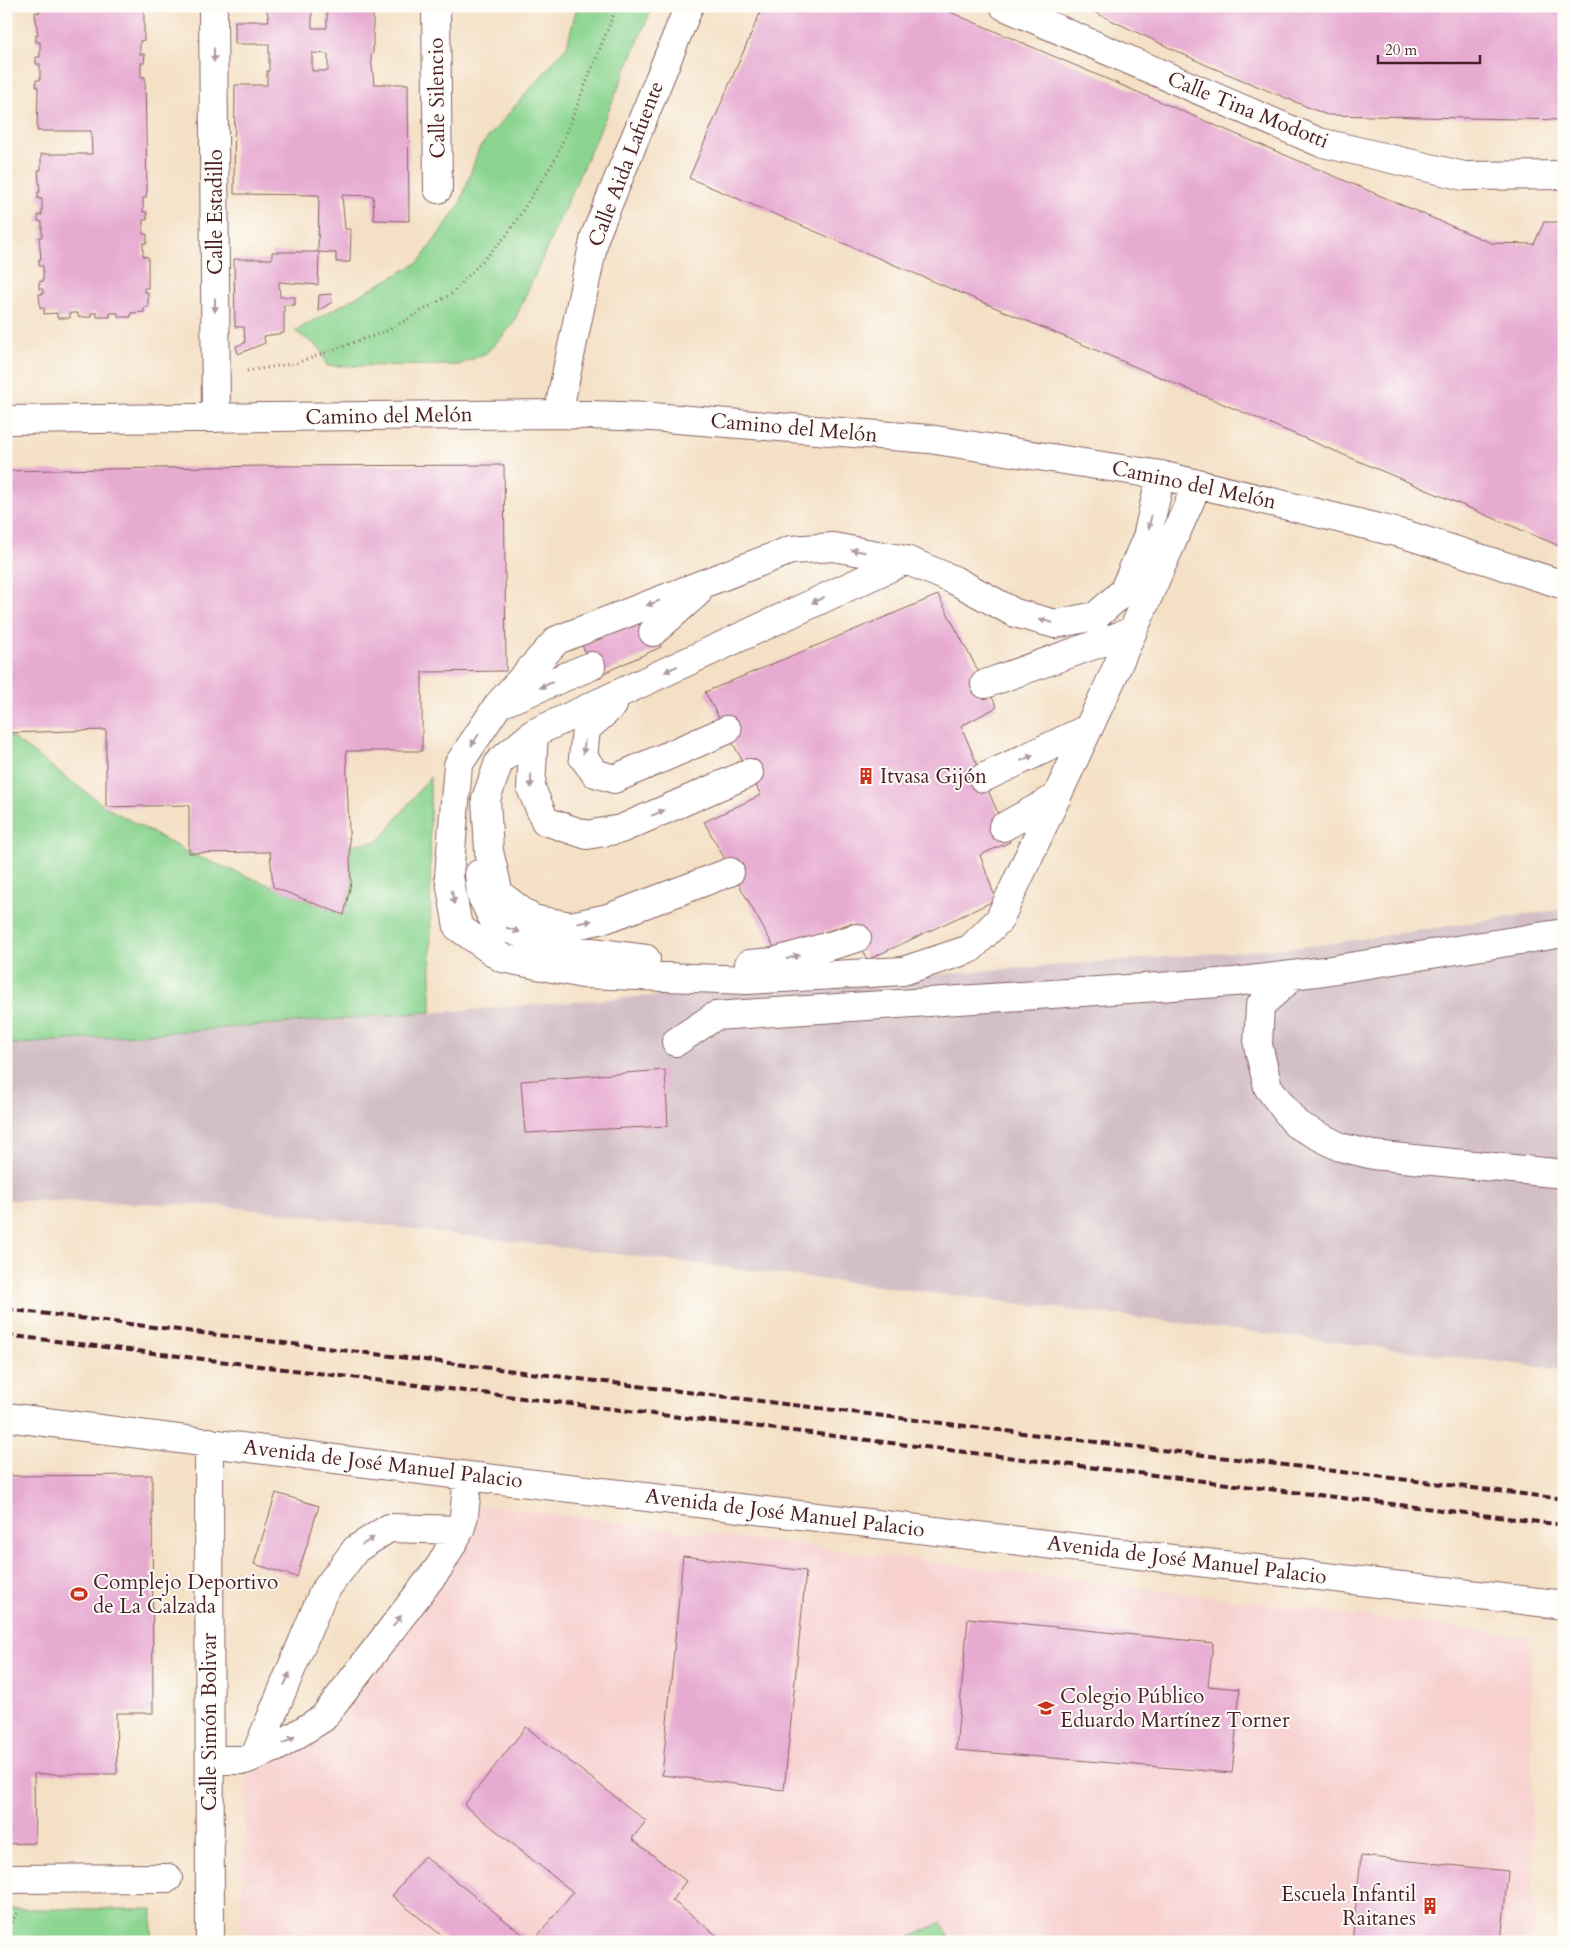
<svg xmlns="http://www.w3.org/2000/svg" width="1570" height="1948" font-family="Cardo,serif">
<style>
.built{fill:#f7d0cf}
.industrial{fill:#d2bec5}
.green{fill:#8cd591;stroke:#6b7a5e}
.building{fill:#e7abd2;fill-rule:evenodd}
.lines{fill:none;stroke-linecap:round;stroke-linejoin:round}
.minor-casing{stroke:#866361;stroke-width:30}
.path{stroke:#866361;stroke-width:3;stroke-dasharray:1 4;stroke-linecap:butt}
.minor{stroke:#fff;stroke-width:28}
.rail{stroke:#4a1f2b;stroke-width:4;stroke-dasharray:8 4;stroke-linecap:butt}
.oneway{fill:#ae9aa0}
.labels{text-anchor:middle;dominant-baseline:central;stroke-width:4;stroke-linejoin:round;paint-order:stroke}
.street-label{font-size:21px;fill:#4a1f2b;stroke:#fdfcf7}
.poi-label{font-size:21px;fill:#4a1f2b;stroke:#fdfcf7;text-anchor:start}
</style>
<rect width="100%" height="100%" fill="#fdfcf7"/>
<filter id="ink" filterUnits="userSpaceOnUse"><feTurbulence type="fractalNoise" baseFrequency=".02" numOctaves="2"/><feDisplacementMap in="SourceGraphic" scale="10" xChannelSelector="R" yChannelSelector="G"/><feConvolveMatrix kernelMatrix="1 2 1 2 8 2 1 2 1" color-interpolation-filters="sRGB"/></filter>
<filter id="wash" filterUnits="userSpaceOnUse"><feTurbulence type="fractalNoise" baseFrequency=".0096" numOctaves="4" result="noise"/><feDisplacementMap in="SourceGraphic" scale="20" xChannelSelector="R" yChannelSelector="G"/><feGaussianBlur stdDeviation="1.12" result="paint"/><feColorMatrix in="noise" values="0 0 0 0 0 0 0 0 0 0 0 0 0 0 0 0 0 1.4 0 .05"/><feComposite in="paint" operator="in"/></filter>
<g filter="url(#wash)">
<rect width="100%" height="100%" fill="#f4e0c5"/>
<!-- built -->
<path class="built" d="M481,1505l1049,132 4,305h-1277l-16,-15 5,-149 96,-62 88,-114z"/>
<!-- industrial -->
<path class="industrial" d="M1564,909v461l-1349,-165 -209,-5v-155l1306,-99z"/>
<!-- green -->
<path class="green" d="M577,6h76l-43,101 -98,219 -26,27 -27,12 -132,1 -7,-18 -25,-17 124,-69 41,-58 19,-56 88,-102z
M6,733l100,74 83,46 155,62 7,-32 -2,-38 30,-4 51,-64 1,235 -425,33z
M6,1909h147l-1,33h-146z
M941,1922l10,20h-50z"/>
<g id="blocks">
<!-- building -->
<path class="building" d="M39,6h101v3l4,1v30l-4,1v13h5l-1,9h-3v14h4l2,112 -1,9h-3v14h4v8h-4v14h4v9h-4v13l5,1v31h-4v4h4v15h-4v5l-13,1v4h-13v-4h-8v4h-13v-4h-6v4h-13v-4h-8v5h-13v-5l-13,1v-6h-4l-1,-14h4v-5h-4v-7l4,-1v-15h-4v-7h2l-2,-22h3v-15l-4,-1v-6h4v-16h-4v-7h2l-2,-22h3v-16h51l-1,-23h-54l1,-44h-2v-7h4v-16h-4v-7h4v-15h-4v-7h2l-3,-23 4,1z
M266,6h107v47l-2,3 3,28h34l1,137 -35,-1 -1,-24 -31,-1 3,34h6l-1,33h-14v-9l-17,-1 -1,33 -39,-3 1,15h15v8h-11v28l-20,3 1,7 -27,11 -2,-8 9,-3 -1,-16h-9l-1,-68h38v-7h46l1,-57 -85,-1 1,-109h32v-14h2v-27h-34v-23h34zM312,10l15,1v17h-15zM312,53l16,1v17h-16z
M763,6h173l555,237 43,1 10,-22h20v326l-875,-370z
M1081,6h483v114l-237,-5 -121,-50z
M331,294l1,8 -14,9 1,-16z
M504,465l2,206 -84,1v79h-76l5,132 -7,32 -71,-28 -3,-35 -81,1v-48l-83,2v-77l-100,3v-262l257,-5z
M938,595l59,112 -36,19 49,116 -30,13 16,45 -129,60 -16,-37 -76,26 -71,-127 57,-27 -56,-103z
M645,617l16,30 -66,30 -13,-32z
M665,1070l3,56 -143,7 -4,-52z
M152,1475l1,238h-37l1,61h-83l1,69 -29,1v-368z
M276,1493l43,13 -22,71 -43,-13z
M683,1556l123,15 -22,219 -122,-15z
M968,1618l245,25 -5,43 32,3 -8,84 -276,-23z
M526,1727l120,94 -14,18 54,42 -14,19 53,42h-192l40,-50 -109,-87z
M424,1856l108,86h-82l-58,-46z
M1361,1856l147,15 -7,71h-149z"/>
</g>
</g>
<g filter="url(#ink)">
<use href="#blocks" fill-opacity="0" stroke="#866361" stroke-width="1"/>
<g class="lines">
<!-- minor casing -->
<g class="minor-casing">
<path id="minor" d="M213,6l3,412
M436,6l2,183
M1004,6l315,136 145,34 100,-1
M558,414l37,-178 94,-230
M6,420l552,-6 94,3 277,22 232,36 246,60 157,50
M906,560l-73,-13 -42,3 -234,90 -59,65 -40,60 -9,111 9,51 44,31 81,16 165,6 155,-9 67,-22 29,-29 114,-244 85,-193
M653,632l44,-39
M985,684l148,-53
M505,702l86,-36
M613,705l-27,24 -3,28 12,16 19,6 113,-49
M534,733l-3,55 14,33 42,14 34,-6 128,-56
M983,778l106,-50
M1003,827l54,-30
M730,872l-122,46 -37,8 -39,-7 -33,-25 -10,-43 -3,-52 13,-37 35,-29 372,-173 48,20 61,33 40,11 41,-8 27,-24 24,-55 14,-62
M479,874l2,21 15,30 73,24 77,10
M749,964l25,-2 83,-24
M1294,975l-34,31 -2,39 10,42 28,37 44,23 33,8 191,19
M676,1042l39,-26 519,-34 90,-11 240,-38
M6,1417l462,59 1096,129
M209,1442l1,500
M255,1756l68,-163 33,-44 33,-21 71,2
M210,1760h35l32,-13 46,-29 117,-152 20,-36 4,-14 4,-40
M6,1879l162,-1"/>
</g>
<!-- path -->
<path class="path" d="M247,371l49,-8 91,-32 64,-37 56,-59 49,-77 61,-152
M6,1931l13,-21"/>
<!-- minor -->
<use href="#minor" class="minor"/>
<!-- rail -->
<path class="rail" d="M6,1309l1558,190
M6,1335l1558,190"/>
</g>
<!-- one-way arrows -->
<defs><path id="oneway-solid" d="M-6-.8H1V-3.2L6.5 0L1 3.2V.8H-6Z" transform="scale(1.25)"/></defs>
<g class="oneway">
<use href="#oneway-solid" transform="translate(214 55) rotate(90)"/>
<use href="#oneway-solid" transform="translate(215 305) rotate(90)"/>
<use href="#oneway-solid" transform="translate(1150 522) rotate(103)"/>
<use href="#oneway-solid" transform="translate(858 551) rotate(-170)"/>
<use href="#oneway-solid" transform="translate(818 600) rotate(155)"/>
<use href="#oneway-solid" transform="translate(653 603) rotate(159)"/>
<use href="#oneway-solid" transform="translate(1046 621) rotate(-166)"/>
<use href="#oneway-solid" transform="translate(671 669) rotate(155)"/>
<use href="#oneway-solid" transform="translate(546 685) rotate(157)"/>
<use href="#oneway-solid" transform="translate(475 740) rotate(123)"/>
<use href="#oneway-solid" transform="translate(584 747) rotate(97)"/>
<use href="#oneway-solid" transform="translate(1027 758) rotate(-25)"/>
<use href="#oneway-solid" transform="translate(531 781) rotate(91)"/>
<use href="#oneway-solid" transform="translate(658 813) rotate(-23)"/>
<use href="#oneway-solid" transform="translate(453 897) rotate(79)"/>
<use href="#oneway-solid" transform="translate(585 922) rotate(-12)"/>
<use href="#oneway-solid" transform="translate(513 930) rotate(19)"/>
<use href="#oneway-solid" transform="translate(793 957) rotate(-17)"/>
<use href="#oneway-solid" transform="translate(368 1541) rotate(-32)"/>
<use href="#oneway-solid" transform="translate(397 1621) rotate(-53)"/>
<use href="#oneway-solid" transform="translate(287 1679) rotate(-67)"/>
<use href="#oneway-solid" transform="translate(289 1740) rotate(-32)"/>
</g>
</g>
<!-- icons -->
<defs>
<g id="building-bare" transform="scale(1.35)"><path d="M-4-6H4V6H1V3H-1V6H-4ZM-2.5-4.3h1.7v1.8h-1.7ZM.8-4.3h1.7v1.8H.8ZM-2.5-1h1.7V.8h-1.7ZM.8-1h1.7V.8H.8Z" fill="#c8321e" stroke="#fdfcf7" stroke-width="2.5" paint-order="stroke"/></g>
<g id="stadium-bare" transform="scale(1.35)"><path d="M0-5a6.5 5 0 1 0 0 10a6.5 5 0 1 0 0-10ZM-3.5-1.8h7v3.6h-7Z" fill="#c8321e" stroke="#fdfcf7" stroke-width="2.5" paint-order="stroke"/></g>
<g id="school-bare" transform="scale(1.35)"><path d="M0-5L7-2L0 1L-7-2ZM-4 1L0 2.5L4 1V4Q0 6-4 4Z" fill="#c8321e" stroke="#fdfcf7" stroke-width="2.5" paint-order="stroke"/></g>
</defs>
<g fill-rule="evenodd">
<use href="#building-bare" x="866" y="776"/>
<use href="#stadium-bare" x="79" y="1594"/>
<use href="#school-bare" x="1046" y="1708"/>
<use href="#building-bare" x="1430" y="1906"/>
</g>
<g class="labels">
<!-- street labels -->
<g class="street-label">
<text transform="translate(437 98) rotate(-91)">Calle Silencio</text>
<text transform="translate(1248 110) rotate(22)">Calle Tina Modotti</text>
<text transform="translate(626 164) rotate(-69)">Calle Aida Lafuente</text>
<text transform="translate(215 212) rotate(-90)">Calle Estadillo</text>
<text transform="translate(389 416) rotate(-1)">Camino del Melón</text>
<text transform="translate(794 428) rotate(5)">Camino del Melón</text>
<text transform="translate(1194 485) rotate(12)">Camino del Melón</text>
<text transform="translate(383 1464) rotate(7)">Avenida de José Manuel Palacio</text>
<text transform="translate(785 1513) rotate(7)">Avenida de José Manuel Palacio</text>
<text transform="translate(1187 1560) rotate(7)">Avenida de José Manuel Palacio</text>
<text transform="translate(209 1722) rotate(-90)">Calle Simón Bolivar</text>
</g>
<!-- poi labels -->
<g class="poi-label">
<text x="880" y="776">Itvasa Gijón</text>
<text x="93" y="1582">Complejo Deportivo<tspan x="93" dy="24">de La Calzada</tspan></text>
<text x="1060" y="1696">Colegio Público<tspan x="1060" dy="24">Eduardo Martínez Torner</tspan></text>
<text x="1416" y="1894" text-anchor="end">Escuela Infantil<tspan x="1416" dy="24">Raitanes</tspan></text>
</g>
</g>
<!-- margin -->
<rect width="1570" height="1948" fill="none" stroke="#fdfcf7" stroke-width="25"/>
<!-- scale -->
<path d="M1378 55v8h102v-8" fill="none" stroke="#4a1f2b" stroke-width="2.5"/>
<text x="1385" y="55" font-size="15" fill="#4a1f2b" stroke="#fdfcf7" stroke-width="4" paint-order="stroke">20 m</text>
</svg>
